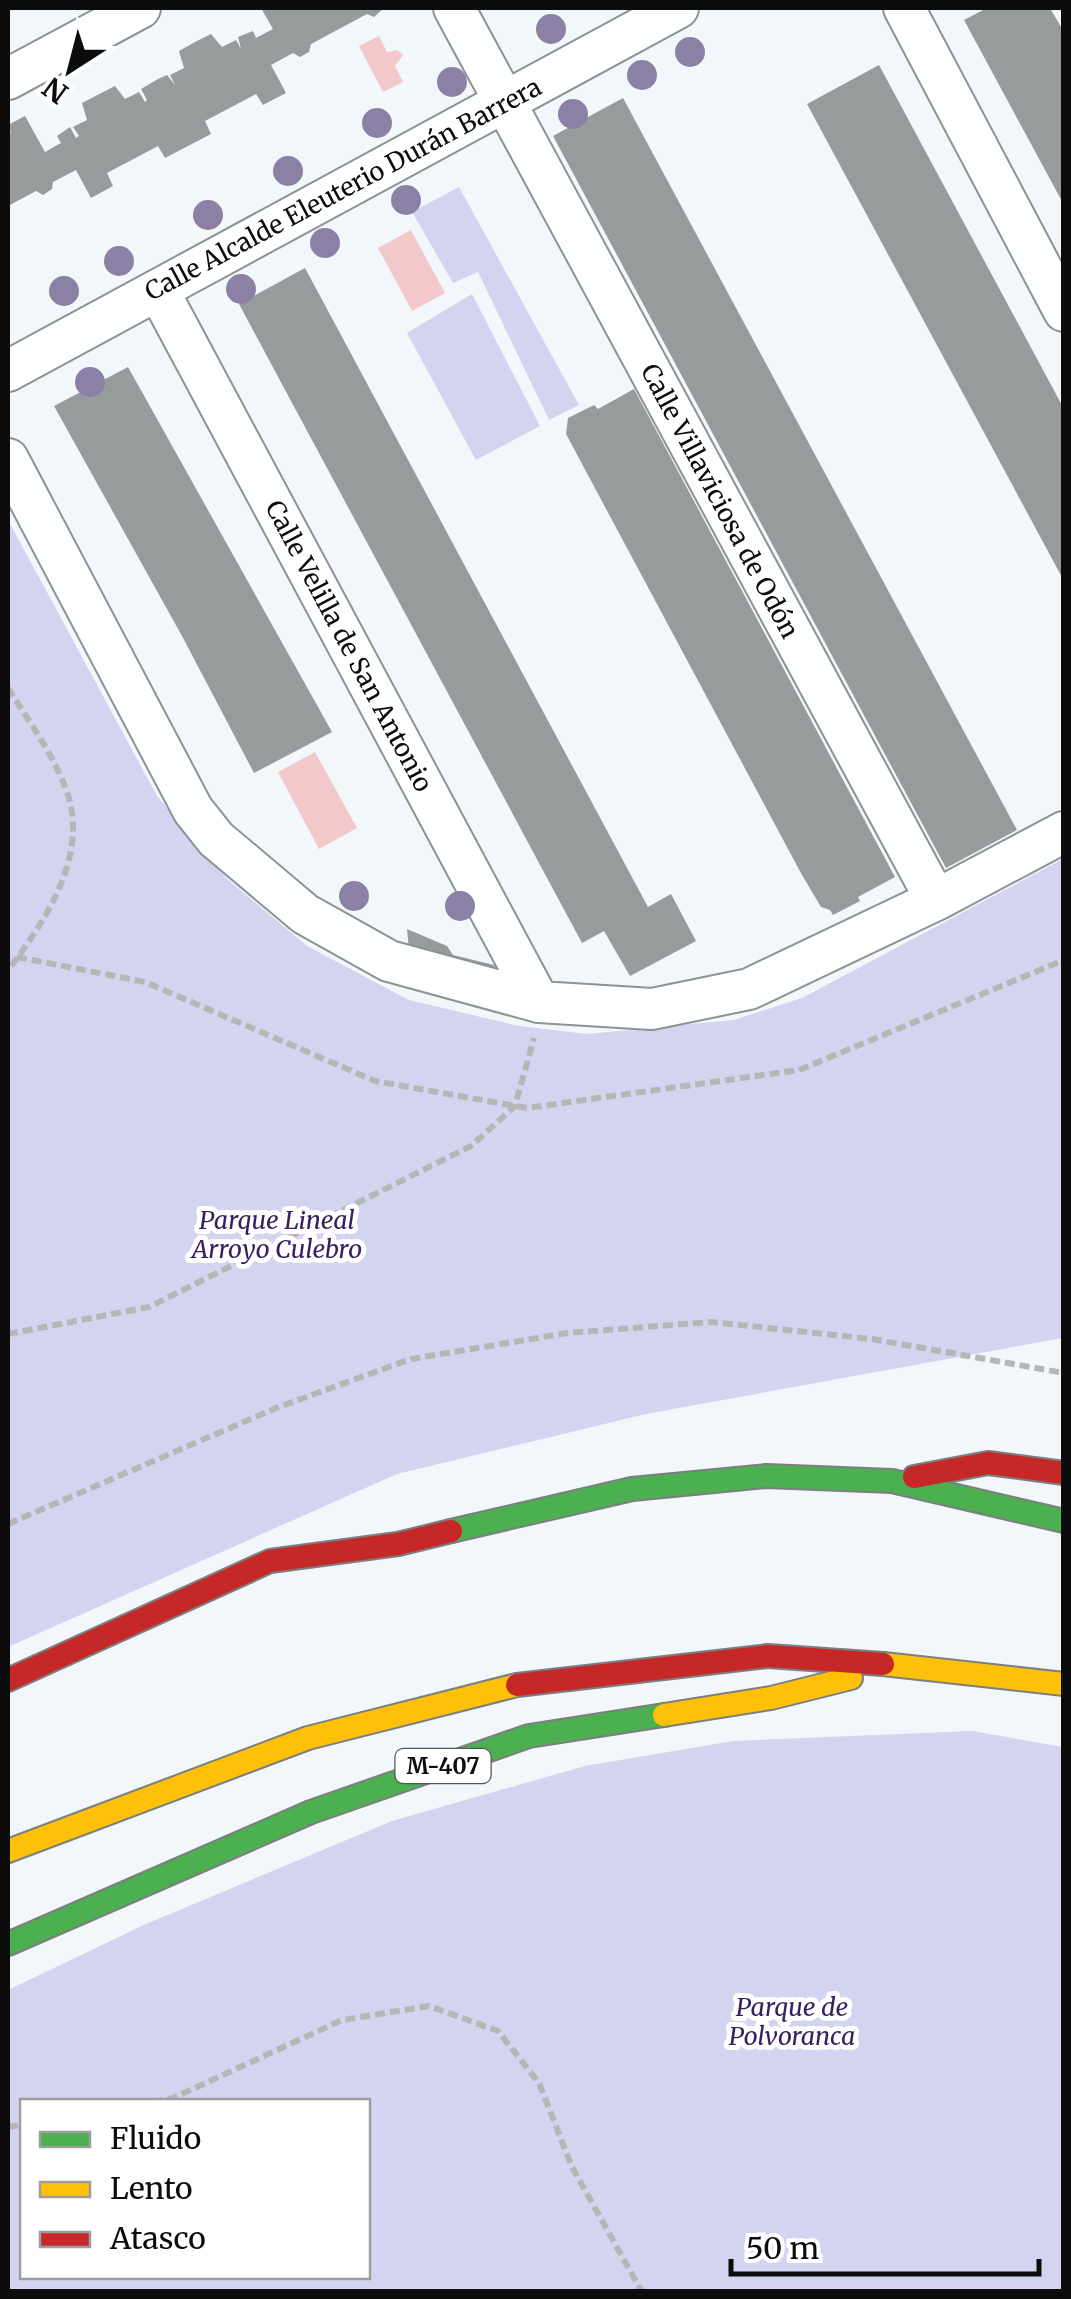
<svg xmlns="http://www.w3.org/2000/svg" width="1071" height="2299" font-family="Merriweather,serif">
<style>
.green{fill:#d3d4ef;fill-rule:evenodd}
.water{fill:#f2c8cb}
.building{fill:#979b9c}
.lines{fill:none;stroke-linecap:round;stroke-linejoin:round}
.street-casing{stroke:#8f9293;stroke-width:44}
.fast-casing{stroke:#7c7f80;stroke-width:26}
.slow-casing{stroke:#7c7f80;stroke-width:26}
.jam-casing{stroke:#7c7f80;stroke-width:26}
.path{stroke:#b6b6b7;stroke-width:6;stroke-dasharray:10 5;stroke-linecap:butt}
.street{stroke:#fdfefe;stroke-width:40}
.fast{stroke:#4caf50;stroke-width:22}
.slow{stroke:#ffc107;stroke-width:22}
.jam{stroke:#c62828;stroke-width:22}
.tree{fill:#8b81a5}
.labels{text-anchor:middle;dominant-baseline:central;stroke-width:10;stroke-linejoin:round;paint-order:stroke}
.shield{fill:#fff;stroke:#555;stroke-width:2.5}
.shield-label{font-size:22px;font-weight:bold;fill:#0c0c0c}
.street-label{font-size:25px;fill:#0c0c0c;stroke:#fff}
.park-label{font-size:25px;font-style:italic;fill:#382060;stroke:#fff}
</style>
<rect width="100%" height="100%" fill="#f1f7fa"/>
<!-- green -->
<path class="green" d="M459,187l120,218 -30,15 -71,-148 -25,11 -41,-71z
M472,294l68,132 -64,34 -69,-127z
M8,520l149,276 69,82 81,68 102,54 110,26 68,8 147,-14 68,-22 261,-139v479l-417,76 -249,60 -389,173z
M972,1731l91,16v544h-1055v-301l138,-66 246,-103 193,-55 148,-25zM22,2102h346v174h-346z"/>
<!-- water -->
<path class="water" d="M379,36l8,16 10,-2 6,5 -8,11 8,16 -20,10 -24,-46z
M411,230l34,63 -33,18 -34,-63z
M315,752l42,76 -38,21 -41,-77z"/>
<!-- building -->
<path class="building" d="M261,8h123l-10,9 -7,-3 -56,30 -2,8 -9,5 -7,-4 -22,12 15,28 -23,12 -7,-11 -51,27 6,13 -46,24 -7,-12 -51,27 6,13 -22,12 -15,-28 -23,12 -1,7 -9,6 -7,-4 -28,15v-71l3,-2 -3,-8 17,-9 20,36 16,-9 -4,-7 13,-9 6,11 3,-2 -6,-9 14,-7 -5,-17 33,-17 10,13 14,-7 6,10 2,-2 -6,-11 17,-10 9,-4 8,10 -5,-10 14,-7 -5,-17 16,-9 16,-8 11,13 14,-7 5,9 -3,-12 15,-6 3,7 17,-9z
M987,8h63l14,24v173l-100,-185z
M879,65l185,344v172l-257,-477z
M623,98l394,732 -71,38 -393,-732z
M305,268l343,639 23,-13 25,47 -66,35 -26,-45 -22,12 -343,-639z
M128,367l204,365 -78,41 -72,-137 -128,-230z
M634,389l261,488 -37,20 2,4 -27,14 -3,-5 -9,-3 -19,-32 -236,-441 2,-16 26,-13 4,4z
M407,929l40,17 6,9 41,10 5,14 -90,-29z"/>
<g class="lines">
<!-- street casing -->
<g class="street-casing">
<path id="street" d="M454,8l482,892
M904,8l160,303
M8,79l132,-71
M158,290l381,712
M8,371l670,-363
M8,459l185,351 23,29 89,75 84,47 150,41 113,7 97,-20 187,-89 128,-68"/>
</g>
<!-- fast casing -->
<g class="fast-casing">
<path id="fast" d="M451,1531l181,-42 134,-13 126,5 172,40
M8,1944l303,-132 218,-76 135,-21"/>
</g>
<!-- slow casing -->
<g class="slow-casing">
<path id="slow" d="M883,1664l181,20
M664,1715l107,-17 80,-20
M8,1851l300,-113 209,-53"/>
</g>
<!-- jam casing -->
<g class="jam-casing">
<path id="jam" d="M914,1477l74,-14 76,10
M8,1680l262,-119 128,-17 53,-13
M517,1685l251,-29 115,8"/>
</g>
<!-- path -->
<path class="path" d="M8,688c21,34 47,68 60,107 20,63 -24,128 -60,175
M17,957l128,25 230,99 152,27 272,-38 265,-110
M8,1334l141,-27 322,-161 44,-40 19,-68
M8,1524l268,-116 135,-49 156,-26 145,-11 160,17 192,34
M153,2102l20,-4 169,-78 87,-14 69,25 41,52 33,84 70,125
M8,2127l14,-2"/>
<!-- street -->
<use href="#street" class="street"/>
<!-- fast -->
<use href="#fast" class="fast"/>
<!-- slow -->
<use href="#slow" class="slow"/>
<!-- jam -->
<use href="#jam" class="jam"/>
</g>
<!-- trees -->
<g class="tree">
<circle cx="551" cy="29" r="15"/>
<circle cx="690" cy="52" r="15"/>
<circle cx="642" cy="75" r="15"/>
<circle cx="452" cy="82" r="15"/>
<circle cx="573" cy="114" r="15"/>
<circle cx="377" cy="123" r="15"/>
<circle cx="288" cy="171" r="15"/>
<circle cx="406" cy="200" r="15"/>
<circle cx="208" cy="215" r="15"/>
<circle cx="325" cy="243" r="15"/>
<circle cx="119" cy="261" r="15"/>
<circle cx="241" cy="289" r="15"/>
<circle cx="64" cy="291" r="15"/>
<circle cx="90" cy="382" r="15"/>
<circle cx="354" cy="896" r="15"/>
<circle cx="460" cy="906" r="15"/>
</g>
<g class="labels">
<!-- shield labels -->
<rect class="shield" x="395.5" y="1749" width="95" height="34" rx="8"/>
<g class="shield-label">
<text x="443" y="1766">M-407</text>
</g>
<!-- street labels -->
<g class="street-label">
<text transform="translate(343 189) rotate(-28)">Calle Alcalde Eleuterio Durán Barrera</text>
<text transform="translate(720 501) rotate(62)">Calle Villaviciosa de Odón</text>
<text transform="translate(349 646) rotate(62)">Calle Velilla de San Antonio</text>
</g>
<!-- park labels -->
<g class="park-label">
<text x="277" y="1220">Parque Lineal<tspan x="277" dy="29">Arroyo Culebro</tspan></text>
<text x="792" y="2007">Parque de<tspan x="792" dy="29">Polvoranca</tspan></text>
</g>
</g>
<!-- border -->
<rect width="1071" height="2299" fill="none" stroke="#0c0c0c" stroke-width="20"/>
<!-- legend -->
<rect x="20" y="2099" width="350" height="180" fill="#ffffff" stroke="#9e9e9e" stroke-width="2.5"/>
<rect x="40" y="2132" width="50" height="15" fill="#4caf50" stroke="#9e9e9e" stroke-width="2.5"/>
<text x="110" y="2149" font-size="30" fill="#0c0c0c">Fluido</text>
<rect x="40" y="2182" width="50" height="15" fill="#ffc107" stroke="#9e9e9e" stroke-width="2.5"/>
<text x="110" y="2199" font-size="30" fill="#0c0c0c">Lento</text>
<rect x="40" y="2232" width="50" height="15" fill="#c62828" stroke="#9e9e9e" stroke-width="2.5"/>
<text x="110" y="2249" font-size="30" fill="#0c0c0c">Atasco</text>
<!-- north arrow -->
<g transform="translate(70 70) rotate(216)" stroke="#ffffff" stroke-width="8" paint-order="stroke">
<path d="M0-8L18 38L0 25L-18 38Z" fill="#0c0c0c"/>
<text y="-15" font-size="28" font-weight="bold" text-anchor="middle" fill="#0c0c0c">N</text>
</g>
<!-- scale -->
<path d="M731 2259v15h308v-15" fill="none" stroke="#0c0c0c" stroke-width="5"/>
<text x="746" y="2259" font-size="30" fill="#0c0c0c" stroke="#ffffff" stroke-width="8" paint-order="stroke">50 m</text>
</svg>
